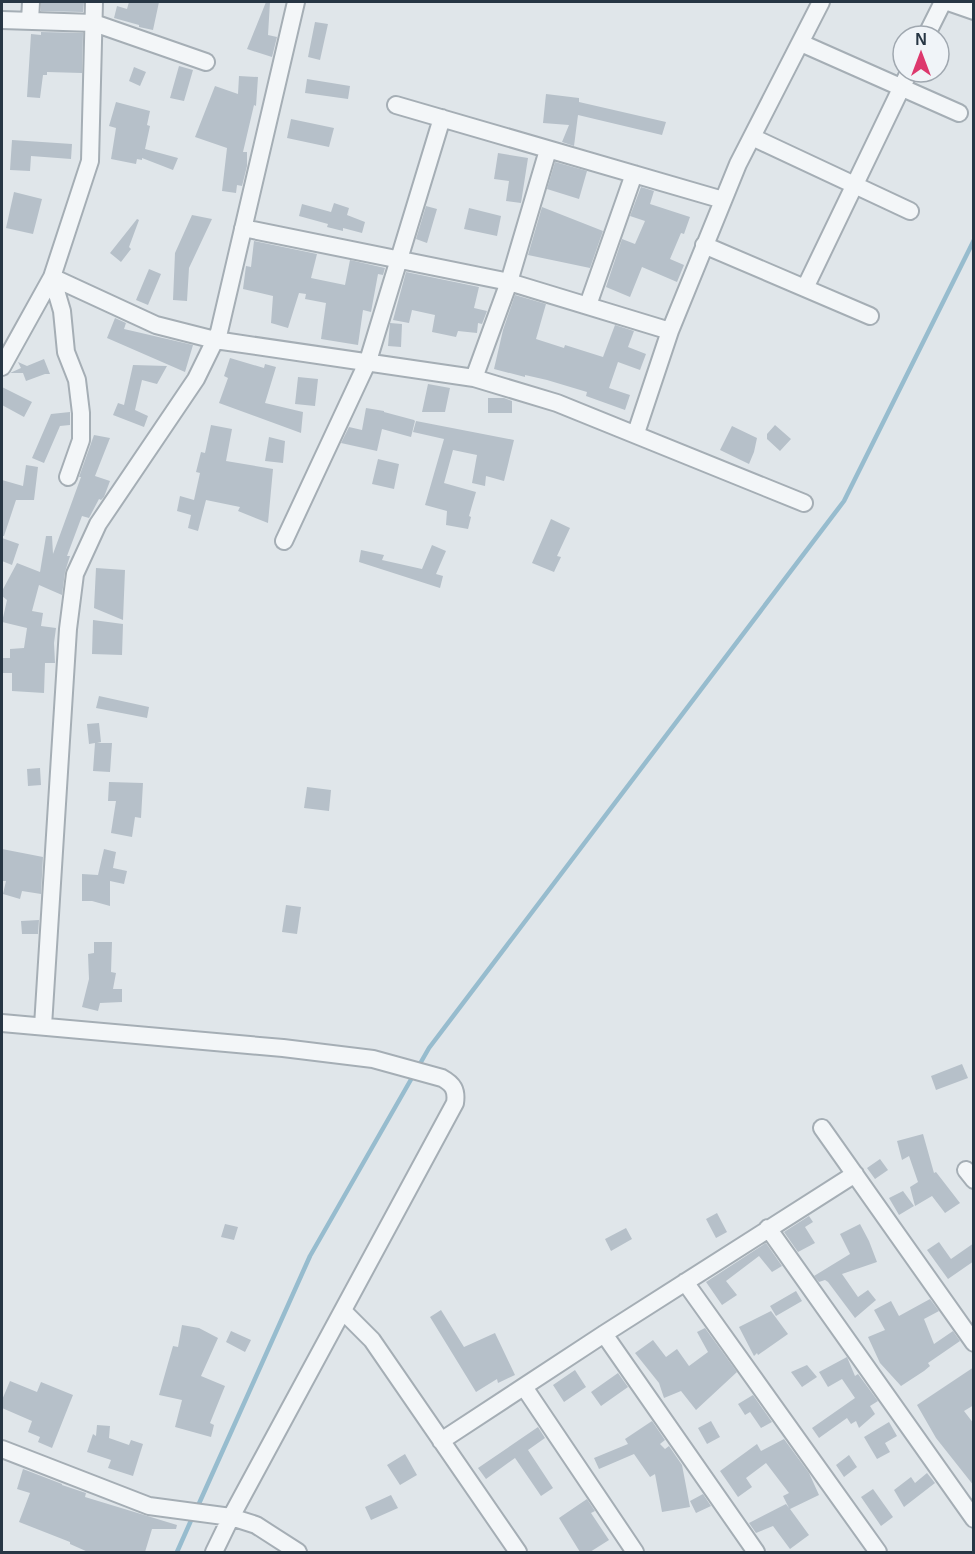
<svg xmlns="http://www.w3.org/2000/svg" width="975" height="1554" font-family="Arial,sans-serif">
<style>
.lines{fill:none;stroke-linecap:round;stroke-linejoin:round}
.stream{stroke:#97bcce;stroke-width:4.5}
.building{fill:#b6c0c9}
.minor-casing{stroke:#a5aeb5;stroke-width:20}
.minor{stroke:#f3f6f8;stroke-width:16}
</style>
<rect width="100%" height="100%" fill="#e0e6ea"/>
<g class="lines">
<!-- stream -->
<path class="stream" d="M197,1508l113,-252 119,-208 415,-547 130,-261
M177,1552l16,-36"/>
</g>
<!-- building -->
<path class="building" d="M41,2h43l-1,10 -42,-1z
M129,2h30l-6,28 -14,-3v-2l-25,-7 3,-12 10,3z
M266,2h4l-2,33 9,2 -5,20 -25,-8z
M315,22l13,2 -8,36 -12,-3z
M41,32l42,1 -1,40 -35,-1v3h-4l-3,23 -13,-1 4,-63 10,1z
M179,66l14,4 -9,31 -14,-3z
M134,67l12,5 -6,14 -11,-5z
M239,76l19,1 -2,29 -2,-1 -11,47h4v14l-5,20 -5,-1 -1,8 -14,-2 5,-43 -32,-11 20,-51 23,8z
M307,79l43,7 -2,13 -43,-6z
M546,94l33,4v4l87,20 -4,13 -84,-20 -4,31 -12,-4 7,-17 -26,-2z
M116,102l34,9 -3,14 3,1 -5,23 33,9 -5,12 -31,-12v2l-5,-1 -1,5 -25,-5 5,-31 -7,-2z
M291,119l43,9 -5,19 -42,-9z
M12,140l60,4 -1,15 -40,-3 -1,15 -20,-1z
M498,153l30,5 -7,45 -15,-2 3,-20 -15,-2z
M555,162l32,9 -8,28 -32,-10z
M641,187l13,4 -4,13 40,13 -6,17 -3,-1 -11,26 14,6 -7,17 -35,-15 -12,30 -24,-10 16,-48 13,5 10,-23 -15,-5z
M14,192l28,7 -9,35 -27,-6z
M334,203l15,5 -2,7 18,7 -3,11 -19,-5v3l-16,-4 1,-3 -29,-8 3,-12 29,8z
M426,206l11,3 -10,34 -11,-4z
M542,207l61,24 -13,37 -62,-13z
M469,208l32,8 -4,20 -33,-7z
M192,215l20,4 -23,49 -2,33 -14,-1 2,-47z
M137,219l2,1 -10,27 2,2 -10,13 -11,-9z
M254,241l63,13 -6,24 34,7 5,-25 35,8 -2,7 -5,-1 -7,38 -8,-2 -5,35 -37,-6 5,-36 -21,-4 1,-5 -7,-1 -11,35 -17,-5 2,-27 -30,-7 3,-23 5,1z
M149,269l12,5 -13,31 -12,-5z
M406,272l73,15 -5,21 13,3 -5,13 -4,-1 -1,10 -19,-2 -2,6 -24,-5 3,-17 -23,-5 -3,13 -16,-3z
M515,295l31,9 -10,35 28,9 1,-3 38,12 12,-32 19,6 -6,16 18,7 -6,16 -22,-8 -9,26 21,7 -5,15 -39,-14 1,-4 -40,-12 -22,-5v2l-31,-8 9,-39z
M115,318l11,5 -2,6 69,16 -8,27 -78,-34z
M390,323l12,1 -1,23 -13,-1z
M230,358l34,10 1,-4 11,3 -11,36 38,9 -2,21 -82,-30 9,-25 -4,-2z
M44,359l6,15h-5l-19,7 -3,-8h-13l11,-5 -3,-6 9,4z
M133,365l34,1 -10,18 -15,-4 -7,30 13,6 -4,11 -31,-12 5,-12 6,2z
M298,377l20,2 -3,27 -20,-2z
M428,384l22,4 -5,24h-23z
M2,387l30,15 -8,15 -22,-12z
M488,398h16l8,3v12h-24z
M366,408l18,3v1l30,8 1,1 -4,16 -29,-8 -5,22 -36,-8 8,-16 13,3z
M70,412v13l-10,1 -16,37 -12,-5 19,-44z
M416,421l98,19 -10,41 -18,-5 -1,10 -13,-3 5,-28 -24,-5 -9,33 32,9 -7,24 2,1 -3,12 -22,-4 1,-14 -22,-6 19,-66 -31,-7z
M211,425l21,4 -6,32 47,8 -5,54 -30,-12 2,-4 -34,-7 -8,31 -10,-3 3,-13 -14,-4 3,-15 14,4 6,-27 -4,-1 5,-20 4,1z
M775,425l16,14 -11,12 -13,-12v-5z
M732,426l25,12 -3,14 -5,12 -29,-14z
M94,435l16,3 -15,38 15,5 -6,16 -3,3 -2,-1 -10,19 -7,-2 -15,40h3l-5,16 -3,23 -23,-10 -7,26 11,2 -2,13 15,2 -2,15 1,20h-10l-1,30 -32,-2v-18h-10v-15h8v-9l14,-1 3,-20 -25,-6 5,-22 -5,-4v-5l15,-28 23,9 6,-36h6l1,18 28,-77h-2z
M269,437l16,4 -2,22 -18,-2z
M378,459l21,5 -5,25 -22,-5z
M26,465l12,2 -4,33h-18l-12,36h-2v-56l21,6z
M551,519l19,9 -13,28 4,1 -7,15 -22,-9z
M2,538l17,6 -7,21 -10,-4z
M432,545l14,6 -10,23 7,2 -3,12 -81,-26 2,-12 23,5 -2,5 40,9z
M96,568l29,2 -2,50 -29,-12z
M93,620l30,4 -1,31 -30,-1z
M99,696l50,11 -2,11 -51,-10z
M99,723l2,19 -4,1h15l-2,29 -17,-1 2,-28 -6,1 -2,-20z
M40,768l1,17 -13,1 -1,-17z
M109,782l34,1 -2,35 -6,-1 -3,20 -21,-4 5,-32h-8z
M307,787l24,3 -2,21 -25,-3z
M2,849l41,8 -2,37 -19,-3 -2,8 -17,-5 3,-13h-4z
M104,849l12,3 -3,16 14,3 -3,13 -14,-3v25l-18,-5h-10v-27l16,1z
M286,905l15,2 -4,27 -15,-2z
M39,920l-1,14h-16l-1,-13z
M94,942h18l-1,30 5,1 -3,16h9v13l-22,1 -2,8 -16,-4 7,-28 -1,-25 6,-1z
M962,1064l6,14 -32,12 -5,-14z
M923,1134l11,39 2,-1 24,31 -15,10 -13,-17 -17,10 -5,-19 8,-5 -9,-26 -7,4 -5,-19z
M880,1159l8,11 -13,9 -8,-11z
M903,1191l11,15 -15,9 -10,-17z
M717,1213l10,19 -11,6 -10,-19z
M809,1216l4,6 -8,5 10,16 -17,9 -14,-20z
M225,1224l13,3 -4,13 -13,-3z
M860,1224l9,17 8,21 -35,12 16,23 10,-7 8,10 -21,18 -27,-36 -3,-2 -6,2 -5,-6 36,-22 -10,-20z
M626,1228l6,11 -21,12 -6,-12z
M939,1242l12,17 23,-16v18l-26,18 -21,-29z
M766,1243l16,23 -10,6 -13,-16 -33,25 11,14 -15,10 -16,-23z
M796,1291l6,10 -26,15 -6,-10z
M930,1299l9,12 -15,8 10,25 19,-13 7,10 -32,22 2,3 -6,5 -23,15 -21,-23 -12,-26 17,-7 -11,-20 17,-9 8,15z
M441,1310l23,37 31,-14 20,42 -17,8 -1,-4 -21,13 -46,-75z
M771,1311l17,23 -30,21 -1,-2 -3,3 -15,-29z
M182,1325l17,3 19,10 -17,38 24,10 -15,37 4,2 -3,12 -36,-10 7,-27 -23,-5 14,-49 5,1z
M705,1328l32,44 -41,38 -15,-19 -17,7 -5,-15 -24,-30 18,-13 13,17 11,-8 12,17 19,-14 -11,-20z
M231,1331l20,9 -6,12 -19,-10z
M847,1357l8,19 3,-2 20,27 -8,5 5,8 -16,14 -3,-7 -5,3 -4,-6 -28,20 -7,-10 43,-30 -13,-19 -14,8 -9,-15z
M807,1365l10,12 -15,10 -11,-15z
M974,1367v38l-10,6 10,13v62l-38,-48 -19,-33z
M575,1370l11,17 -22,15 -11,-17z
M618,1373l10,14 -27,19 -10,-14z
M10,1381l27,11 4,-10 32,13 -21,53 -14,-6 2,-5 -12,-5 4,-11 -30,-13v-8z
M753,1395l19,27 -11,6 -11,-16 -5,3 -7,-11z
M652,1421l13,19 -5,4 5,5 4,-3 13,19 8,42 -28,5 -7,-38 -5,3 -16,-23 -35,15 -5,-11 34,-14 -3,-5z
M711,1421l9,16 -13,7 -9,-16z
M889,1422l8,14 -12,7 5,9 -13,7 -13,-22z
M97,1425l13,1 -1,12 20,7 2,-5 12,4 -10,32 -25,-8 3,-8 -24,-8 6,-18 3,2z
M538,1427l7,11 -17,12 25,38 -12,8 -26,-38 -29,21 -8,-11z
M784,1439l25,34 10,22 -29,14 19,26 -19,14 -17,-23 -17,7 -7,-10 37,-19 3,4 -6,-12 6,-3 -23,-30 -20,15 6,9 -14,10 -18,-26 37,-27 4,7z
M405,1454l12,21 -17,10 -13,-20z
M849,1455l8,12 -13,10 -8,-12z
M23,1469l39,15v1l24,8 -1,4 92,28 -1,4h-24l-7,23h-57l-18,-8v-2l-51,-20 11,-29 -13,-4z
M927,1473l8,10 -31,24 -10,-17 17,-13 4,6z
M873,1489l20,28 -12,9 -20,-29z
M703,1494l8,12 -15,7 -6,-12z
M391,1495l7,13 -27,12 -6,-13z
M587,1499l8,12 -4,2 18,27 -19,12h-10l-21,-34z"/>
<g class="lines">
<!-- minor casing -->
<g class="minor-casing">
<path id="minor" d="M948,2l26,9
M2,20l92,3 112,39
M30,21l1,-19
M926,36l17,-34
M801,43l158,70
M396,105l327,95
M752,137l158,74
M243,228l266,54 161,49
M704,245l166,71
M52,277l104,48 59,15 259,38 83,25 247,100
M52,277l10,34 4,41 11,28 4,33v27l-13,37
M805,288l104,-216
M588,305l46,-131
M2,367l50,-90 38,-116 4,-159
M474,378l35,-96 39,-132
M636,433l34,-102 68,-167 83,-162
M284,541l84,-180 74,-243
M2,1023l281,25 90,11 69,19c11,6 15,12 13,25l-224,414 -17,35
M43,1026l25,-397 7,-55 23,-50 98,-145 23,-47 77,-330
M822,1128l152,215
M966,1170l8,10
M768,1228l206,291
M685,1282l193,270
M343,1311l29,29 146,212
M604,1334l152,218
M524,1387l111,165
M441,1441l163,-107 251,-160
M2,1449l147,57 82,11 25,8 42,27"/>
</g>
<!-- minor -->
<use href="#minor" class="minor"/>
</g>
<!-- border -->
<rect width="975" height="1554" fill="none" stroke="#273644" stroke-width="6"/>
<!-- north arrow -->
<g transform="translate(921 54)"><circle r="28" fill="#f0f4f8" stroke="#a0a8b0" stroke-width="1.5"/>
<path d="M0-4.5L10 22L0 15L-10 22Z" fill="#dd386d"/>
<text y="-9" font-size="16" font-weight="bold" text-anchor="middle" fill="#273644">N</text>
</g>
</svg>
